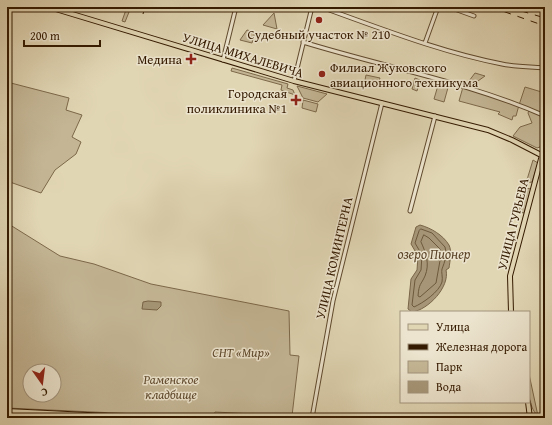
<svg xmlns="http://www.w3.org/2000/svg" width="552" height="425" font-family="'Gentium Book Plus',serif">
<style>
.green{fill:#c4b695;stroke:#7c684a;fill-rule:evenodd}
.water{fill:#a69677;stroke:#786447}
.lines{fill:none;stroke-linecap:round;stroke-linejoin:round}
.shore{stroke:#6d583c;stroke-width:1}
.minor-casing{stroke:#5f492d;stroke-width:5}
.major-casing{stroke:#341a00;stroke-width:6}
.minor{stroke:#ece4ce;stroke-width:3}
.major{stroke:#e1d6b4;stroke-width:4}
.rail{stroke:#341a00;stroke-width:1;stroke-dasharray:7 7;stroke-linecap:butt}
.poi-dot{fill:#8f2418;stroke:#ece4ce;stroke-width:1.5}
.labels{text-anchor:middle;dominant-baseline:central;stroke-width:3;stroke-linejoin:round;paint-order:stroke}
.poi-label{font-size:13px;fill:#341a00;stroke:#ece4ce;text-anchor:end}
.street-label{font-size:13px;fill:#341a00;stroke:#ece4ce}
.park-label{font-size:13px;font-style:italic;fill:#5f492d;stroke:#ece4ce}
.water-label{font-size:14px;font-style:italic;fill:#5c452a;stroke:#ece4ce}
</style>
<rect width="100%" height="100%" fill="#e1d6b4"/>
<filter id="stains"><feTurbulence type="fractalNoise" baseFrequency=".005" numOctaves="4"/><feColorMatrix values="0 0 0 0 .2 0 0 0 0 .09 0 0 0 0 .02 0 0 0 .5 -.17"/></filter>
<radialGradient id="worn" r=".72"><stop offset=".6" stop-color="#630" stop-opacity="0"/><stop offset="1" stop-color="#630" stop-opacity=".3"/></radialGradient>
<!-- green -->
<path class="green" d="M127,7h4l-6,15 -3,-1z
M274,13l3,16 -14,-4z
M247,30l8,2 -3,11 -12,-3z
M232,68l56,16 -1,4 6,2 2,5 -14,-5 1,-5 -51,-14z
M475,73l10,3 -17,12 51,17 6,-18 20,6v39l-5,15 -3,1 -24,-12 7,-9 12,-4 -4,-10 1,-3 -10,-5 -3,11h-3l-1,4 -14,-6 2,-2 -41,-11 4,-14 4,1 -1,-3z
M366,75l14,3 -2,6 -13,-4z
M415,78l5,2 -3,11 -5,-2z
M7,82l62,16 -3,12 16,5 -10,22 9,5 -5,12 -21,16 -14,23 -34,-12z
M439,82l10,2 -5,18 -10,-3z
M297,86l30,8 -9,8 -15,-4z
M303,100l15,4 -2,8 -14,-4z
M533,160l5,3 -6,19 -6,1z
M525,188l6,1 -7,24 -5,-1z
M7,223l53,33 34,8 57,20 138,27 1,44 9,1 -7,60 -77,-4 -1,3 -12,2 -195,-9zM30,371h24v24h-24z
M529,374l9,42c-11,-10 -9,-29 -9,-42z"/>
<!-- water -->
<path class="water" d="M420,225c11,3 23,10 29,20 3,6 1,16 0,23l-3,2c4,17 -18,40 -34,42l-4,-3 3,-30 6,-9 1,-14 -7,-12 5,-17z
M148,301l13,1v4l-4,4 -15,-1 1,-7z"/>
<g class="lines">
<!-- shore -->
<path class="shore" d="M421,229l11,4 13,14c2,9 0,14 -3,22 -1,3 1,8 0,13 -3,10 -19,21 -28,25l-2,-2 3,-25 6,-10 1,-15 -7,-12 4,-12z
M424,235l5,3 11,11 1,6 -5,28 -16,14 -2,-1c1,-13 3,-11 7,-20 5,-12 1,-23 -4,-34z"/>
<!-- minor casing -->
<g class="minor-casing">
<path id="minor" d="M321,7c59,21 119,45 181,57 14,3 29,3 43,4
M449,7l25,9
M303,42c81,25 165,40 242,74
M425,43l13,-36
M223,60l13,-53
M294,81l18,-74
M542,155l3,-13
M410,211l25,-95
M312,418l21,-117 49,-198"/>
</g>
<!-- major casing -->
<g class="major-casing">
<path id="major" d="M49,7l245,74 194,49 24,10 33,17
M511,312l-1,-36 32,-121
M528,402l2,16
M7,411l141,7
M222,418h1"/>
</g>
<!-- minor -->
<use href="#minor" class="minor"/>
<!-- major -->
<use href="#major" class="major"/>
<!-- rail -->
<path class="rail" d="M491,7l54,19
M508,7l37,11
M539,7l6,2
M143,14l2,-7"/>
</g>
<!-- markers -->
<g class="poi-dot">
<circle cx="319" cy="20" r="4"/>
<path d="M189 53h4v4h4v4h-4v4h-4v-4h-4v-4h4z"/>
<circle cx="322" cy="74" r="4"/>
<path d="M294 94h4v4h4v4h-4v4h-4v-4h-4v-4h4z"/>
</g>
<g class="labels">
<!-- poi labels -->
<g class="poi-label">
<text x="319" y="34" text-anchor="middle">Судебный участок № 210</text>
<text x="182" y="59">Медина</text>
<text x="330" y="67" text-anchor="start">Филиал Жуковского<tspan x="330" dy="15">авиационного техникума</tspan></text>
<text x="287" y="93">Городская<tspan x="287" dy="15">поликлиника №1</tspan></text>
</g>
<!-- street labels -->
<g class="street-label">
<text transform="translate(243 55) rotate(17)">УЛИЦА МИХАЛЕВИЧА</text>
<text transform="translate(513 224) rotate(-76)">УЛИЦА ГУРЬЕВА</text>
<text transform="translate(334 258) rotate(-77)">УЛИЦА КОМИНТЕРНА</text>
</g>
<!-- park labels -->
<g class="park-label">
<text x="241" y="352">СНТ «Мир»</text>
<text x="171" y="379">Раменское<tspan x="171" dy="15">кладбище</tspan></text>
</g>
<!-- water labels -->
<g class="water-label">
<text x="434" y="254">озеро Пионер</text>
</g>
</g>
<!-- margin -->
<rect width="552" height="425" fill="none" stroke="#e1d6b4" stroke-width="24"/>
<rect x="8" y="8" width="536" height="409" fill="none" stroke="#341a00" stroke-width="2"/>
<rect x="12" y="12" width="528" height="401" fill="none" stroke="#341a00"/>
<!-- legend -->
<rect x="400" y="311" width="130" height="92" fill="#ece4ce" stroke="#a2937c"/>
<rect x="408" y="324" width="20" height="6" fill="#e1d6b4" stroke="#a2937c"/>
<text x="436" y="331" font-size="12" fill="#341a00">Улица</text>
<rect x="408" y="344" width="20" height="6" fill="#341a00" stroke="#a2937c"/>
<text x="436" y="351" font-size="12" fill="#341a00">Железная дорога</text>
<rect x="408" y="361" width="20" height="12" fill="#c4b695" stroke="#a2937c"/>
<text x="436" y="371" font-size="12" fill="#341a00">Парк</text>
<rect x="408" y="381" width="20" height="12" fill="#a69677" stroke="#a2937c"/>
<text x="436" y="391" font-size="12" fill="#341a00">Вода</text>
<!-- north arrow -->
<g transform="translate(42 383) rotate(166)"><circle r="19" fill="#ece4ce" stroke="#a2937c"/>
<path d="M0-3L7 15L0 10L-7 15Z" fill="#8f2418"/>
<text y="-6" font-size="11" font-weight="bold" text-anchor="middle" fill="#341a00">С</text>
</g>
<!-- scale -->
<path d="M24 40v6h76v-6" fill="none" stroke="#341a00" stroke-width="2"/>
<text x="30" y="40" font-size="12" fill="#341a00" stroke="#ece4ce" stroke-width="3" paint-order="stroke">200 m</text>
<rect width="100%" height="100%" filter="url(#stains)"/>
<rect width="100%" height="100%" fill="url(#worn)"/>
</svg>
